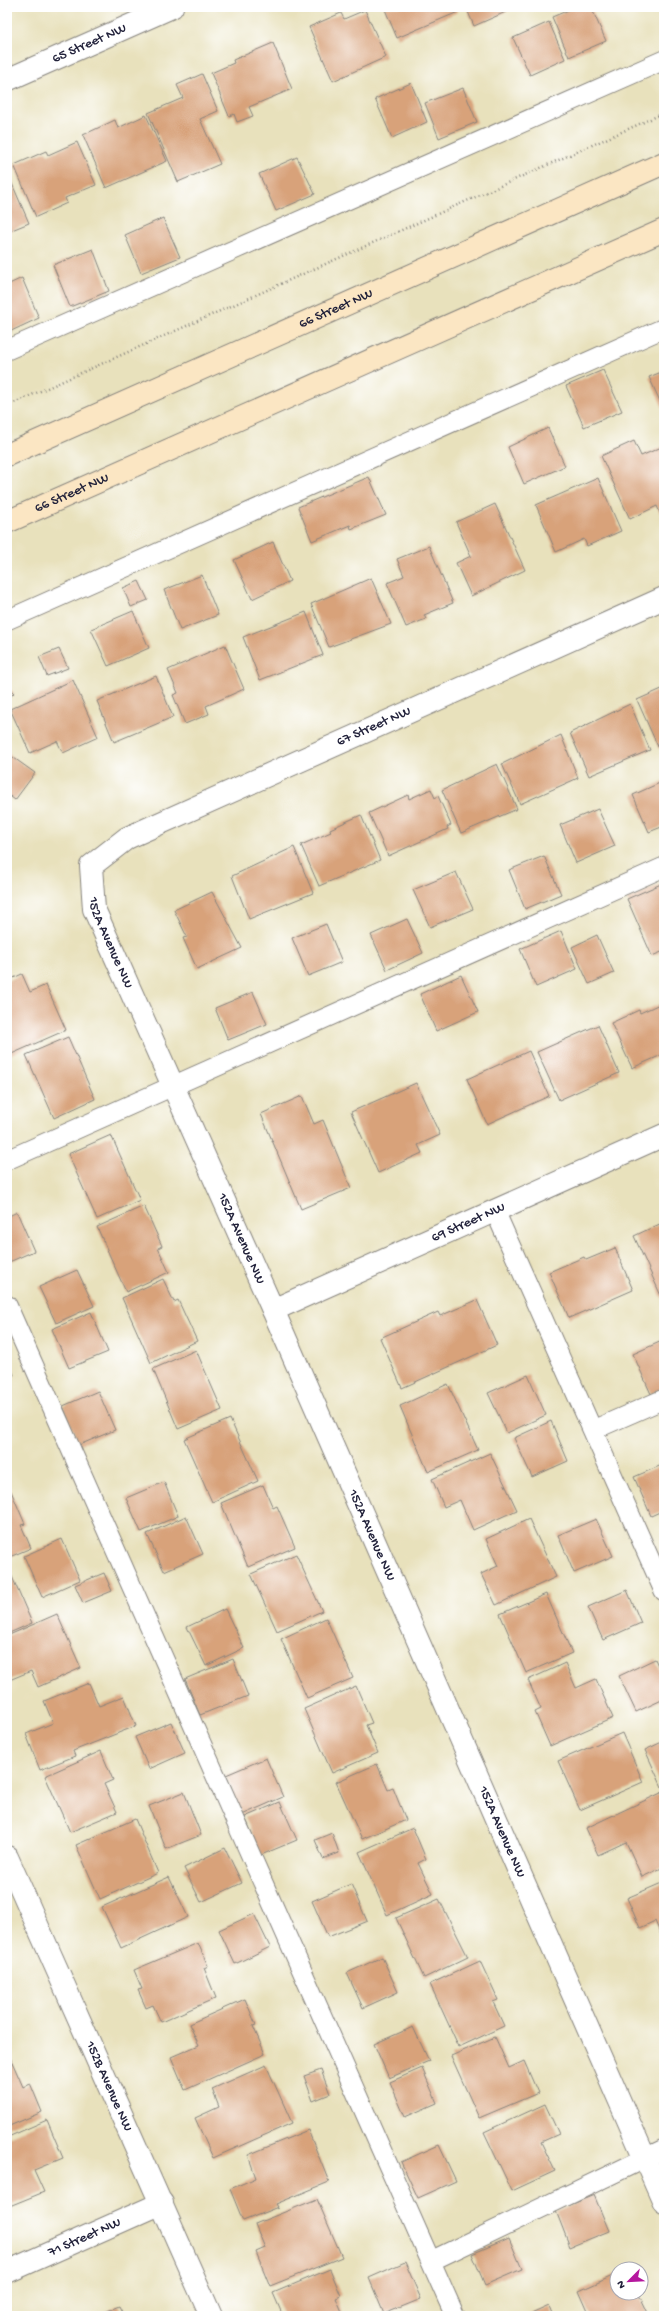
<svg xmlns="http://www.w3.org/2000/svg" width="671" height="2323" font-family="'Gochi Hand',sans-serif">
<style>
.building{fill:#d8a27a}
.lines{fill:none;stroke-linecap:round;stroke-linejoin:round}
.service-casing{stroke:#85827c;stroke-width:21}
.minor-casing{stroke:#85827c;stroke-width:24}
.secondary-casing{stroke:#85827c;stroke-width:24}
.path{stroke:#85827c;stroke-width:2.5;stroke-dasharray:1 3;stroke-linecap:butt}
.service{stroke:#fff;stroke-width:19}
.minor{stroke:#fff;stroke-width:22}
.secondary{stroke:#fbe6c3;stroke-width:22}
.labels{text-anchor:middle;dominant-baseline:central;stroke-width:3;stroke-linejoin:round;paint-order:stroke}
.street-label{font-size:14px;fill:#22223b;stroke:#fff}
</style>
<rect width="100%" height="100%" fill="#fff"/>
<filter id="ink" filterUnits="userSpaceOnUse"><feTurbulence type="fractalNoise" baseFrequency=".025" numOctaves="2"/><feDisplacementMap in="SourceGraphic" scale="8" xChannelSelector="R" yChannelSelector="G"/><feConvolveMatrix kernelMatrix="1 2 1 2 8 2 1 2 1" color-interpolation-filters="sRGB"/></filter>
<filter id="wash" filterUnits="userSpaceOnUse"><feTurbulence type="fractalNoise" baseFrequency=".012" numOctaves="4" result="noise"/><feDisplacementMap in="SourceGraphic" scale="16" xChannelSelector="R" yChannelSelector="G"/><feGaussianBlur stdDeviation="0.9" result="paint"/><feColorMatrix in="noise" values="0 0 0 0 0 0 0 0 0 0 0 0 0 0 0 0 0 1.4 0 .05"/><feComposite in="paint" operator="in"/></filter>
<g filter="url(#wash)">
<rect width="100%" height="100%" fill="#e8e1bc"/>
<g id="blocks">
<!-- building -->
<path class="building" d="M384,7h72l2,5 -61,26z
M466,7h51l-43,19z
M576,7h15l15,34 -37,16 -17,-40z
M365,10l21,47 -53,24 -24,-54 32,-14 3,6z
M549,22l16,37 -35,16 -17,-37z
M273,43l19,46 -43,18 4,9 -16,6 -3,-8 -5,2 -18,-43 23,-10 -1,-3z
M202,74l16,37 -18,8 20,45 -42,18 -30,-69 35,-15 -6,-13z
M411,83l16,39 -35,16 -17,-39z
M463,88l14,34 -38,16 -14,-35z
M146,115l21,46 -61,27 -23,-53 32,-15 3,8z
M77,142l19,43 -31,13 2,5 -31,14 -22,-52 32,-14 2,4z
M297,157l18,37 -39,17 -17,-37z
M7,172l22,51 -22,9z
M163,218l17,39 -39,16 -16,-38z
M93,249l16,42 -39,16 -17,-42z
M22,278l17,40 -32,15v-48z
M603,370l19,41 -38,16 -18,-41z
M664,371v39l-15,-33z
M548,428l17,38 -41,18 -16,-37z
M634,441l7,15 23,-10v65l-4,2 -3,-7 -27,13 -29,-63z
M369,477l17,38 -35,14 -1,-4 -38,16 -14,-34z
M598,478l23,53 -34,15 -3,-7 -28,13 -20,-47z
M495,504l30,66 -54,26 -15,-33 15,-7 -15,-34z
M273,542l17,39 -38,18 -18,-39z
M429,546l24,57 -29,12 2,4 -20,8 -19,-44 17,-7 -7,-17z
M202,575l16,40 -38,15 -16,-40z
M371,578l20,46 -62,23 -18,-43z
M139,581l9,19 -17,7 -8,-19z
M133,611l16,37 -41,18 -17,-37z
M306,612l17,43 -63,25 -17,-43z
M225,645l19,44 -38,17 3,8 -24,10 -12,-29 5,-2 -10,-23z
M59,649l9,19 -21,8 -8,-19z
M156,676l17,41 -59,25 -17,-41z
M73,680l25,57 -35,16 -6,-12 -27,12 -20,-44z
M7,686l7,7 -7,7z
M664,688v58l-5,3 -22,-49z
M630,704l20,46 -61,26 -19,-43z
M561,735l17,43 -58,26 -18,-40z
M7,753l28,20 -20,27 -8,-6z
M497,764l20,45 -56,24 -19,-43z
M664,781v45l-15,6 -16,-37z
M431,789l4,9 3,-2 13,29 -4,2 1,2 -60,27 -19,-43 39,-18 1,4z
M598,809l17,37 -39,17 -16,-38z
M361,815l19,45 -61,26 -18,-41 30,-13 -1,-3z
M294,847l19,46 -64,26 -17,-43z
M544,856l17,38 -36,15 -16,-39z
M456,872l17,37 -43,18 -17,-37z
M661,884l3,6v61l-12,5 -25,-57z
M212,892l30,56 -45,21 -14,-31 4,-1 -13,-27z
M407,919l16,34 -36,17 -16,-35z
M326,924l16,38 -34,14 -16,-38z
M561,931l16,38 -41,18 -16,-38z
M597,935l17,38 -25,11 -17,-37z
M22,974l8,18 16,-7 20,45 -59,26v-75z
M461,975l17,37 -42,19 -16,-37z
M253,992l14,32 -39,16 -13,-32z
M662,1003l2,6v45l-32,14 -21,-45 28,-13 1,3z
M598,1025l21,48 -60,27 -22,-48z
M68,1037l27,62 -41,19 -28,-63z
M529,1051l20,45 -62,28 -20,-45z
M416,1083l24,52 -22,10 4,8 -44,20 -27,-61z
M302,1096l12,28 9,-4 28,68 -50,21 -40,-95z
M111,1135l29,65 -43,19 -29,-65z
M144,1206l18,40 -4,2 11,24 -43,20 -29,-65z
M17,1212l17,39 -27,12v-46z
M664,1222v75l-2,1 -28,-62z
M615,1248l18,42 -64,28 -20,-46 35,-15 2,3z
M77,1270l17,36 -38,17 -17,-36z
M163,1279l11,23 4,-2 19,41 -46,22 -29,-65z
M477,1300l20,45 -95,43 -22,-50 58,-26 2,4z
M91,1312l17,40 -39,16 -17,-39z
M664,1340v48l-13,6 -18,-40z
M196,1350l26,60 -44,19 -25,-60z
M7,1358l7,17 -7,3z
M528,1375l18,40 -39,18 -19,-40z
M448,1384l30,66 -50,22 -28,-66z
M98,1391l17,39 -36,15 -16,-39z
M230,1419l28,62 -46,21 -28,-63z
M551,1421l17,40 -36,16 -18,-39z
M490,1453l27,57 -44,20 -13,-30 -16,7 -12,-28z
M664,1464v46l-13,6 -17,-39z
M164,1482l14,34 -37,16 -15,-34z
M263,1485l10,23 4,-2 18,41 -47,20 -27,-64z
M11,1491l14,33 -4,1 10,23 -24,10v-66z
M186,1516l17,38 -39,17 -17,-37z
M529,1519l27,58 -60,28 -15,-31 17,-8 -12,-27z
M596,1519l17,37 -39,17 -16,-38z
M62,1539l18,41 -38,17 -18,-41z
M296,1554l26,57 -45,20 -26,-57z
M7,1565l25,58 -25,11z
M104,1573l8,18 -29,12 -8,-18z
M627,1590l14,33 -38,17 -15,-33z
M546,1594l26,59 -46,20 -26,-59z
M225,1609l19,39 -38,18 -19,-39z
M57,1614l24,54 -43,19 -7,-16 -24,10v-45z
M326,1618l27,60 -46,20 -26,-59z
M233,1659l15,37 -48,19 -15,-36z
M655,1659l9,20v20l-28,13 -17,-36z
M565,1663l11,25 20,-9 17,39 -63,28 -15,-34 6,-3 -13,-29z
M89,1683l10,23 25,-10 12,30 -63,25 2,5 -35,14 -14,-36 27,-11 -9,-22z
M356,1686l16,37 -6,2 12,28 -46,20 -28,-64z
M171,1722l14,31 -36,16 -14,-32z
M622,1733l21,49 -63,28 -22,-49z
M664,1741v45l-2,1 -17,-37z
M101,1751l12,29 -9,4 13,28 -47,20 -25,-56z
M266,1758l17,39 -41,18 -16,-40z
M377,1764l11,26 5,-2 13,32 -44,19 -26,-57z
M184,1792l17,43 -35,14 -17,-43z
M663,1792l1,75 -22,10 -16,-35 -28,13 -12,-27z
M280,1802l17,38 -36,15 -16,-38z
M135,1819l23,54 -58,26 -24,-54z
M413,1828l13,31 -8,4 15,31 -46,21 -28,-63z
M332,1833l7,20 -16,6 -8,-19z
M225,1848l17,35 -41,19 -17,-34z
M169,1877l19,40 -67,31 -19,-41z
M664,1882v60l-9,-21 -15,7 -13,-30z
M351,1884l16,37 -39,16 -16,-36z
M439,1899l29,58 -44,21 -28,-60z
M254,1914l16,33 -35,17 -16,-34z
M198,1943l10,23 -4,2 12,30 -55,24 -8,-17 -7,3 -8,-18 4,-1 -8,-19z
M382,1957l16,35 -35,16 -16,-35z
M480,1961l18,39 -5,2 11,24 -45,21 -29,-63z
M245,1999l11,26 -3,1 12,28 -80,36 -14,-33 28,-12 -10,-21z
M413,2027l16,34 -40,17 -15,-34z
M495,2037l14,31 15,-7 14,32 -59,25 -28,-62z
M9,2055l14,32 7,-4 12,29 -35,15v-71z
M266,2065l26,58 -79,35 -18,-40 24,-11 -7,-18z
M422,2068l15,35 -32,14 -15,-35z
M321,2070l9,24 -17,7 -9,-25z
M545,2104l14,30 -18,8 14,29 -43,20 -28,-59z
M47,2120l16,38 -29,12 10,22 -37,15 1,-70z
M308,2130l21,52 -53,22 2,3 -35,14 -13,-32 26,-11 -8,-23z
M439,2145l17,36 -38,17 -17,-36z
M594,2195l15,36 -39,16 -14,-36z
M317,2199l25,58 -72,29 -14,-34 9,-4 -10,-24z
M509,2238l13,31 -37,16 -13,-31z
M405,2262l16,37 -37,15 -15,-36z
M330,2269l11,27 -5,2 8,18h-61l-10,-23z
M617,2274v19h21l11,23h-59l-11,-25z
M119,2306l5,10h-28z
M549,2306l4,10h-26z"/>
</g>
</g>
<g filter="url(#ink)">
<use href="#blocks" fill-opacity="0" stroke="#85827c" stroke-width="1"/>
<g class="lines">
<!-- service casing -->
<g class="service-casing">
<path id="service" d="M7,350l657,-290
M7,620l657,-292
M7,1160l657,-293
M495,1211l169,380
M7,1305l448,1011
M593,1430l71,-31
M431,2261l233,-112"/>
</g>
<!-- minor casing -->
<g class="minor-casing">
<g id="minor">
<path id="s1" d="M7,80l165,-73"/>
<path id="s2" d="M664,598l-537,240 -36,28 3,43 179,401 391,892"/>
<path id="s3" d="M273,1310l391,-175"/>
<path id="s4" d="M7,1857l204,459"/>
<path id="s5" d="M7,2272l155,-69"/>
</g>
</g>
<!-- secondary casing -->
<g class="secondary-casing">
<g id="secondary">
<path id="s6" d="M7,455l657,-292"/>
<path id="s7" d="M7,522l657,-292"/>
</g>
</g>
<!-- path -->
<path class="path" d="M7,406l657,-293"/>
<!-- service -->
<use href="#service" class="service"/>
<!-- minor -->
<use href="#minor" class="minor"/>
<!-- secondary -->
<use href="#secondary" class="secondary"/>
</g>
</g>
<g class="labels">
<!-- street labels -->
<g class="street-label">
<text stroke="none"><textPath href="#s1" startOffset="90">65 Street NW</textPath></text>
<text stroke="none"><textPath href="#s6" startOffset="360">66 Street NW</textPath></text>
<text stroke="none"><textPath href="#s7" startOffset="71">66 Street NW</textPath></text>
<text transform="translate(374 727) rotate(-24)">67 Street NW</text>
<text stroke="none"><textPath href="#s2" startOffset="714">152A Avenue NW</textPath></text>
<text stroke="none"><textPath href="#s3" startOffset="214">69 Street NW</textPath></text>
<text stroke="none"><textPath href="#s2" startOffset="1038">152A Avenue NW</textPath></text>
<text stroke="none"><textPath href="#s2" startOffset="1362">152A Avenue NW</textPath></text>
<text stroke="none"><textPath href="#s2" startOffset="1686">152A Avenue NW</textPath></text>
<text stroke="none"><textPath href="#s4" startOffset="251">152B Avenue NW</textPath></text>
<text stroke="none"><textPath href="#s5" startOffset="85">71 Street NW</textPath></text>
</g>
</g>
<!-- margin -->
<rect width="671" height="2323" fill="none" stroke="#fff" stroke-width="24"/>
<!-- north arrow -->
<g transform="translate(629 2281) rotate(246)"><circle r="19" fill="#ffffff" stroke="#a7a7b1"/>
<path d="M0-3L7 15L0 10L-7 15Z" fill="#b5179e"/>
<text y="-6" font-size="11" font-weight="bold" text-anchor="middle" fill="#22223b">N</text>
</g>
</svg>
